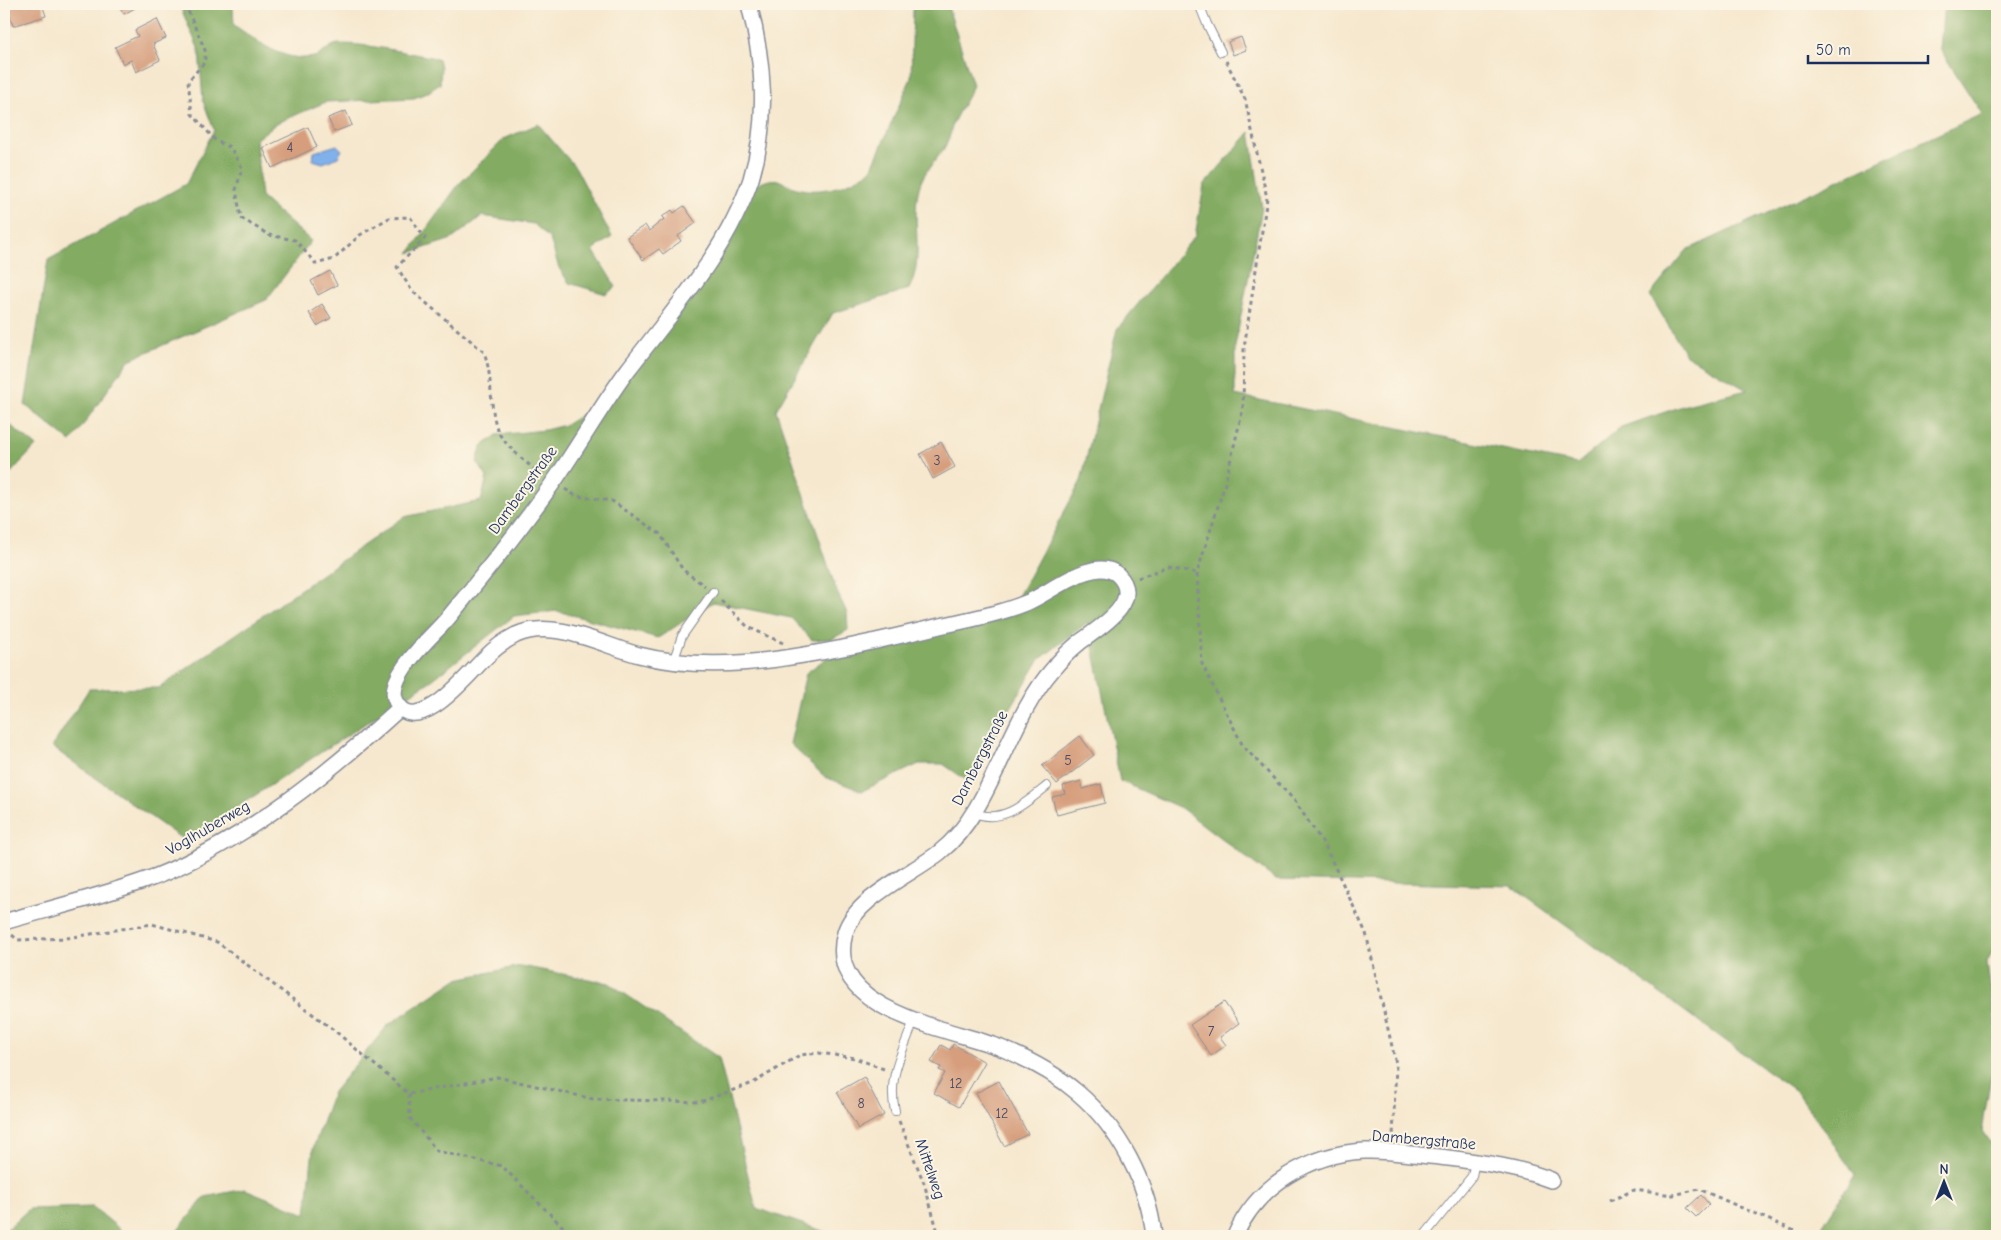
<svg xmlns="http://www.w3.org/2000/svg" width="2001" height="1240" font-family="'Comic Neue',sans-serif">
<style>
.forest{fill:#83ab62;stroke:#4f6d60}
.water{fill:#80b1eb;stroke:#4e70a4}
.building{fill:#d69e7d}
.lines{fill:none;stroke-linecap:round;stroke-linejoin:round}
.lane-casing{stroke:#888c96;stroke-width:10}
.street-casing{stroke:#888c96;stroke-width:18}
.path{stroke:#888c96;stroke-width:3;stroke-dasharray:4 4;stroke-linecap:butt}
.lane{stroke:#fff;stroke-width:8}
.street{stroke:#fff;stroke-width:15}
.labels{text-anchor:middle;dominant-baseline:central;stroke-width:4;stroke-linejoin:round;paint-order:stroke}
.number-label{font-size:14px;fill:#4a4b66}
.street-label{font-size:16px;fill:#1b2f5e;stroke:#fcf5e5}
</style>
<rect width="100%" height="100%" fill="#fcf5e5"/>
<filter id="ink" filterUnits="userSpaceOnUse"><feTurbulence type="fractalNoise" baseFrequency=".02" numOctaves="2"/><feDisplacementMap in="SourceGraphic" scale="10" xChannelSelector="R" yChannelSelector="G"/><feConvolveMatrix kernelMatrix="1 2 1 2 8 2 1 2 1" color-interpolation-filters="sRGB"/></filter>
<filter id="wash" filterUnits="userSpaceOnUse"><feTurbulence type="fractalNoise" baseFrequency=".0096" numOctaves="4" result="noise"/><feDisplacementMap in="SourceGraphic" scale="20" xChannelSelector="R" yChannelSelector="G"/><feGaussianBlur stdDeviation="1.12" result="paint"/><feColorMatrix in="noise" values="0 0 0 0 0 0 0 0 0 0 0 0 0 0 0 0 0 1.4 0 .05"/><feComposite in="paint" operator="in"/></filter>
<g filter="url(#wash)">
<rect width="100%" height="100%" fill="#f6e8ce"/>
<!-- forest -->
<path class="forest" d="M179,4h51l3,4 1,17c23,16 50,38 80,32 10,-2 15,-13 26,-13 30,0 61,8 91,13l8,3 2,7 -1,17 -13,9 -13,5 -88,4 -49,21 -21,16 5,58 50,44 -45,59 -137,60 -58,82 -46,-37 23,-145 138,-76 28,-54 -11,-29 -4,-51z
M917,4h30l26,81c-5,14 -14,24 -20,38 -2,7 -3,15 -7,22 -12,21 -25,25 -29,53 -4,31 7,61 -8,91l-76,24 -57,97 61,182 10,21 1,17 -16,9 -20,1 -21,-22 -78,-16 -55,36 -101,-27 -43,5 -82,64 -247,161 -133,-94 37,-58 70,-1 245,-171 77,-16 6,-24 -10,-15 4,-15 16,-12 48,-5 20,-5 28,-17 38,-35 123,-187c29,-14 22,-2 47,3 25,5 50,-5 70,-19l40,-92 2,-68z
M1944,4h53v938l-10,21 10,76 -15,92 15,21v84h-181l39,-61 -57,-82 -287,-207 -235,-6 -95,-72 -61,-27 -32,-159 -49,38 -36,61 -31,63 -29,-20h-24l-57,27 -37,-14 -35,-33 16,-71 22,-16 182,-46 71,-130 36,-152 78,-93 9,-51 46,-53 12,76 -27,138v49l342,69 44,-37 65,-22 61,-15 -61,-35 -36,-60 37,-45 295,-136 -42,-65z
M538,124l38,44 36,69 -19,13 23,37 -10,7 -37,-11 -10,-15 -9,-29 -16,-15 -52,-8 -30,23 -43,14 50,-69 45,-45z
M4,420l32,26 -32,34z
M521,966l88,17 110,75 37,150 81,28h-664l32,-39 40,-8 61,25 7,-65 20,-57 55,-67 69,-46z
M93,1207l35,29h-124v-4l25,-23z"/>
<!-- water -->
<path class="water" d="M337,145l5,5 -4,7 -15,6 -10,-3 1,-8z"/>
<g id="blocks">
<!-- building -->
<path class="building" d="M6,4h36l4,12 -33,10z
M118,4h24l-18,10z
M157,19l9,19 -13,6 7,16 -24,12 -5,-12 -8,4 -8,-17 23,-11 -3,-6z
M1241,37l5,13 -13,5 -5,-13z
M346,111l6,14 -18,7 -6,-14z
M308,127l9,20 -45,21 -9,-20z
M684,206l12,17 -18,13 3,5 -18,13 -4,-5 -16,11 -16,-23 18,-12 4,6 15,-12 -2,-2 10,-7 2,3z
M330,271l7,14 -19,10 -7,-14z
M322,304l9,14 -14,8 -8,-13z
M941,442l14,25 -22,12 -13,-25z
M1080,736l14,19 -37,29 -15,-18z
M1081,781l2,8 18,-5 4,19 -48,12 -5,-18 13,-3 -2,-8z
M1224,1002l15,21 -19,14 6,8 -15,11 -21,-31z
M953,1044l32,18 -26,45 -25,-14 11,-20 -6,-3 2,-3 -10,-5 10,-17 9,5z
M864,1077l20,38 -26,14 -21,-37z
M999,1081l29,53 -24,12 -28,-53z
M1701,1195l8,9 -13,13 -9,-9z
M1553,1231l1,5h-25v-1z"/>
</g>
</g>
<g filter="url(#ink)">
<use href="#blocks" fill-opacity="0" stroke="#888c96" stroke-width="1"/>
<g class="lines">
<!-- lane casing -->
<g class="lane-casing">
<path id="lane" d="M1199,4l8,20 14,28
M673,662l9,-26 31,-44
M973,812c28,14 54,-10 74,-26
M895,1111c-8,-36 8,-58 19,-91
M1424,1236l48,-60 3,-15"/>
</g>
<!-- street casing -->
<g class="street-casing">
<path id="street" d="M749,4c15,59 20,116 2,175 -24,72 -79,133 -124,192 -25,34 -46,71 -70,106 -34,49 -72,96 -109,141 -15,18 -64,59 -52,83 20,40 74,-29 89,-43 9,-9 19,-17 31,-23 38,-17 85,10 123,20 70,18 144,5 214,-9 29,-6 58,-13 87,-20 28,-6 59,-12 86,-23 23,-9 69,-49 92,-28 27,27 -21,54 -38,67 -10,8 -19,17 -27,27 -46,52 -61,142 -113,183 -28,22 -85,46 -95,81 -22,79 106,95 156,115 27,11 55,26 77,45 41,35 70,90 76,143
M4,922c51,-15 103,-27 153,-46 89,-36 173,-104 243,-168
M1235,1236c22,-51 75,-82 129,-85 25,-1 51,4 76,6 38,5 75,9 111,23"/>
</g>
<!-- path -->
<path class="path" d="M185,4l20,46v12l-17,19 4,33 24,27 14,6 12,21 -6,22 5,28 28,17 26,5 21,24 18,-5 26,-24 29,-17 21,-1 15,21 -28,29 15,24 72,61c9,25 5,52 13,77 4,13 33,38 46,46
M1226,61l19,38 22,99 -23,150 -1,61 -19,78 -27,86 5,91 41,82 51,54 31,46 41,87 30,131 -3,74
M565,489l11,7 36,5 48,33 23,36 22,16
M1138,578l30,-11 29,6
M721,601l27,26 35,16
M12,935l6,5 49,-2 85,-14 65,18 118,89 74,63 88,-17 96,22 107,3 53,-19 47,-28 19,-2 36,5 29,11
M409,1094l1,24 27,33 65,15 70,70
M899,1121l25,62 15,53
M1610,1201l24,-11 39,5 26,-6 107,47"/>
<!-- lane -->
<use href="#lane" class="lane"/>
<!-- street -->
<use href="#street" class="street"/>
</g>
</g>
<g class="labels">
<!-- number labels -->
<g class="number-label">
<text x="290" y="147">4</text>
<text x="937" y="460">3</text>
<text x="1068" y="760">5</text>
<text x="1211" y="1031">7</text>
<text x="956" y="1083">12</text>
<text x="861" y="1103">8</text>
<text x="1002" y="1113">12</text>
</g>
<!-- street labels -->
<g class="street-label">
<text transform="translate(523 490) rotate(-54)">Dambergstraße</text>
<text transform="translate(980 758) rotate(-63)">Dambergstraße</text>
<text transform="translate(208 828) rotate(-30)">Voglhuberweg</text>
<text transform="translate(1424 1140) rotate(5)">Dambergstraße</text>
<text transform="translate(930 1169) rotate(71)">Mittelweg</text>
</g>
</g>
<!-- margin -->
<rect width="2001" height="1240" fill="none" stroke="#fcf5e5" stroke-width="20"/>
<!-- north arrow -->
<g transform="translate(1944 1182)" stroke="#fcf5e5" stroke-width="4" paint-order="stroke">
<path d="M0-4L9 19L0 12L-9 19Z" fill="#1b2f5e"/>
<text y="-8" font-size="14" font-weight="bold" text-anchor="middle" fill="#1b2f5e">N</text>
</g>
<!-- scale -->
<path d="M1808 55v8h120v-8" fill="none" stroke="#1b2f5e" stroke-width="2.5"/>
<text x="1816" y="55" font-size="15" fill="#1b2f5e" stroke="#fcf5e5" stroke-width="4" paint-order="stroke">50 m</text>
</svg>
